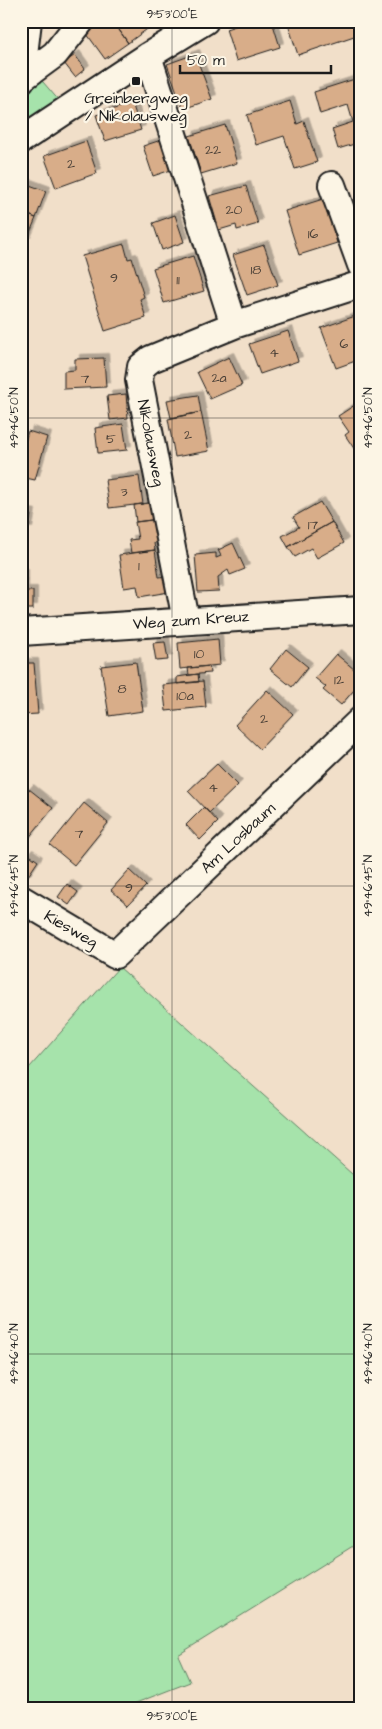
<svg xmlns="http://www.w3.org/2000/svg" width="382" height="1729" font-family="'Architects Daughter',sans-serif">
<style>
.green{fill:#a6e3ab;stroke:#618064}
.building{fill:#d8ad89;stroke:#1c1c1c;filter:url(#shadow)}
.lines{fill:none;stroke-linecap:round;stroke-linejoin:round}
.minor-casing{stroke:#1c1c1c;stroke-width:30}
.minor{stroke:#fcf5e5;stroke-width:26}
.ticks{fill:none;stroke:#1c1c1c;stroke-width:1;stroke-opacity:0.45}
.poi-dot{fill:#1c1c1c;stroke:#fcf5e5;stroke-width:2}
.labels{text-anchor:middle;dominant-baseline:central;stroke-width:4.5;stroke-linejoin:round;paint-order:stroke}
.number-label{font-size:14px;fill:#4b4037}
.poi-label{font-size:16px;fill:#1c1c1c;stroke:#fcf5e5}
.street-label{font-size:16px;fill:#1c1c1c;stroke:#fcf5e5}
.neatline{fill:none;stroke:#1c1c1c;stroke-width:2}
.ticks-label{font-size:12px;text-anchor:middle;fill:#1c1c1c}
</style>
<defs>
<filter id="shadow"><feDropShadow dx="4.5" dy="-4.5" stdDeviation="0" flood-color="#0004"/></filter>
</defs>
<rect width="100%" height="100%" fill="#f1dfc9"/>
<filter id="ink" filterUnits="userSpaceOnUse"><feTurbulence type="fractalNoise" baseFrequency=".02" numOctaves="2"/><feDisplacementMap in="SourceGraphic" scale="10" xChannelSelector="R" yChannelSelector="G"/><feConvolveMatrix kernelMatrix="1 2 1 2 8 2 1 2 1" color-interpolation-filters="sRGB"/></filter>
<g filter="url(#ink)">
<!-- green -->
<path class="green" d="M34,77l9,5 18,21 -37,23 -1,-38z
M119,967l242,215v359l-183,114 12,27 -67,26h-102v-631z"/>
<!-- building -->
<path class="building" d="M97,21h16l15,22 -23,16 -21,-29z
M113,21h33l4,6 -22,16z
M250,21h22l8,26 -44,14 -10,-32z
M287,21h69l4,13 -62,21z
M195,54l17,45 -29,10 -16,-45z
M75,55l10,14 -10,8 -11,-14z
M361,77v65l-23,7 -6,-20 21,-7 -5,-17 -28,9 -6,-22z
M290,101l7,23 7,-3 13,41 -22,7 -11,-33 -28,9 -9,-30z
M132,103l9,27 -36,11 -9,-26z
M225,125l12,38 -36,11 -12,-38z
M161,140l10,30 -18,6 -10,-30z
M86,141l11,32 -41,15 -12,-32z
M21,182l25,9 -10,27 -15,-6z
M246,186l12,38 -21,6 -1,-5 -17,5 -10,-34z
M323,199l5,17 5,-1 3,9 -4,2 5,17 -38,12 -14,-44z
M21,212l15,6 -10,24 -5,-2z
M175,215l9,27 -22,8 -9,-27z
M124,244l4,15 4,-1 12,39 -4,2 6,19 -41,13 -23,-75z
M264,245l14,40 -31,10 -14,-40z
M193,256l11,35 -40,12 -11,-35z
M361,314v45l-25,9 -15,-40z
M288,331l10,30 -38,13 -11,-30z
M229,357l13,28 -32,14 -13,-27z
M104,358l2,29 -42,2v-18l11,-1v-11z
M126,394l2,24 -18,2 -3,-24z
M198,395l3,17 -30,6 -4,-18z
M361,401v58l-16,-24 4,-3 -11,-16z
M201,412l8,39 -34,6 -7,-38z
M123,424l4,26 -29,3 -3,-25z
M28,431l19,6 -12,43 -14,-3v-20z
M139,476l4,28 -34,4 -4,-28z
M156,502l3,17 -23,3 -2,-17z
M320,502l12,20 -44,25 -6,-11 17,-9 -6,-10z
M21,512l10,2 -3,18 -7,-1z
M159,519l3,22 -8,2 1,7 -24,3 -2,-13 9,-1 -3,-17z
M332,522l12,21 -27,15 -6,-10 -16,9 -7,-10z
M233,543l12,26 -15,6 -2,-5 -10,7 1,14 -21,1 -3,-37 21,-2v5l5,-2 -3,-6z
M155,550l4,27 8,-1 2,16 -30,5 -2,-11 -13,2 -5,-33z
M21,573h3v18h9v18h-12z
M218,639l2,26 -40,4 -2,-26z
M165,642l3,18 -12,1 -3,-18z
M286,649l22,18 -16,20 -22,-18z
M336,654l25,21v7l-20,23 -18,-15 3,-3 -11,-9z
M136,662l7,49 -34,5 -8,-50z
M21,663h13l4,51 -17,1z
M209,666l1,7 -21,2 -1,-7z
M198,674l1,8 -22,2v-7z
M203,681l3,26 -40,4 -3,-26z
M267,690l26,24 -33,35 -25,-24z
M217,764l21,21 -29,28 -21,-22z
M29,789l24,19 -30,37 -2,-1v-46z
M84,803l24,20 -34,42 -24,-20z
M204,807l14,15 -18,18 -14,-15z
M28,854l10,7 -12,18 -5,-4v-12z
M129,870l17,16 -18,19 -17,-15z
M67,884l11,8 -9,13 -11,-8z"/>
<g class="lines">
<!-- minor casing -->
<g class="minor-casing">
<path id="minor" d="M148,56l86,269 -83,34 -10,8 -2,13 47,240
M21,79l34,-25 26,-33
M21,80l7,-59
M21,140l127,-84 57,-35
M332,185l29,80
M234,325l127,-41
M21,632l340,-22
M21,899l94,56 246,-235"/>
</g>
<!-- minor -->
<use href="#minor" class="minor"/>
</g>
</g>
<!-- ticks -->
<path class="ticks" d="M172,21v1687M21,418h340M21,886h340M21,1354h340"/>
<!-- markers -->
<rect class="poi-dot" x="131" y="76" width="10" height="10" rx="2.5"/>
<g class="labels">
<!-- number labels -->
<g class="number-label">
<text x="213" y="150">22</text>
<text x="71" y="164">2</text>
<text x="234" y="210">20</text>
<text x="313" y="234">16</text>
<text x="256" y="270">18</text>
<text x="114" y="278">9</text>
<text x="178" y="280">11</text>
<text x="344" y="344">6</text>
<text x="274" y="353">4</text>
<text x="219" y="378">2a</text>
<text x="85" y="379">7</text>
<text x="188" y="435">2</text>
<text x="111" y="439">5</text>
<text x="124" y="492">3</text>
<text x="313" y="525">17</text>
<text x="139" y="566">1</text>
<text x="199" y="654">10</text>
<text x="339" y="680">12</text>
<text x="122" y="689">8</text>
<text x="185" y="696">10a</text>
<text x="264" y="719">2</text>
<text x="213" y="788">4</text>
<text x="79" y="834">7</text>
<text x="129" y="888">9</text>
</g>
<!-- poi labels -->
<g class="poi-label">
<text x="136" y="98">Greinbergweg<tspan x="136" dy="18">/ Nikolausweg</tspan></text>
</g>
<!-- street labels -->
<g class="street-label">
<text transform="translate(151 443) rotate(79)">Nikolausweg</text>
<text transform="translate(191 620) rotate(-4)">Weg zum Kreuz</text>
<text transform="translate(238 838) rotate(-43)">Am Losbaum</text>
<text transform="translate(71 929) rotate(30)">Kiesweg</text>
</g>
</g>
<!-- margin -->
<rect width="382" height="1729" fill="none" stroke="#fcf5e5" stroke-width="55"/>
<!-- scale -->
<path d="M180 65v8h151v-8" fill="none" stroke="#1c1c1c" stroke-width="2.5"/>
<text x="187" y="65" font-size="15" fill="#1c1c1c" stroke="#fcf5e5" stroke-width="4" paint-order="stroke">50 m</text>
<rect x="28" y="28" width="326" height="1674" class="neatline"/>
<g class="ticks-label">
<text x="172" y="18">9°53'00"E</text>
<text transform="translate(14 418) rotate(-90)" y="4">49°46'50"N</text>
<text transform="translate(368 418) rotate(-90)" y="4">49°46'50"N</text>
<text transform="translate(14 886) rotate(-90)" y="4">49°46'45"N</text>
<text transform="translate(368 886) rotate(-90)" y="4">49°46'45"N</text>
<text transform="translate(14 1354) rotate(-90)" y="4">49°46'40"N</text>
<text transform="translate(368 1354) rotate(-90)" y="4">49°46'40"N</text>
<text x="172" y="1720">9°53'00"E</text>
</g>
</svg>
